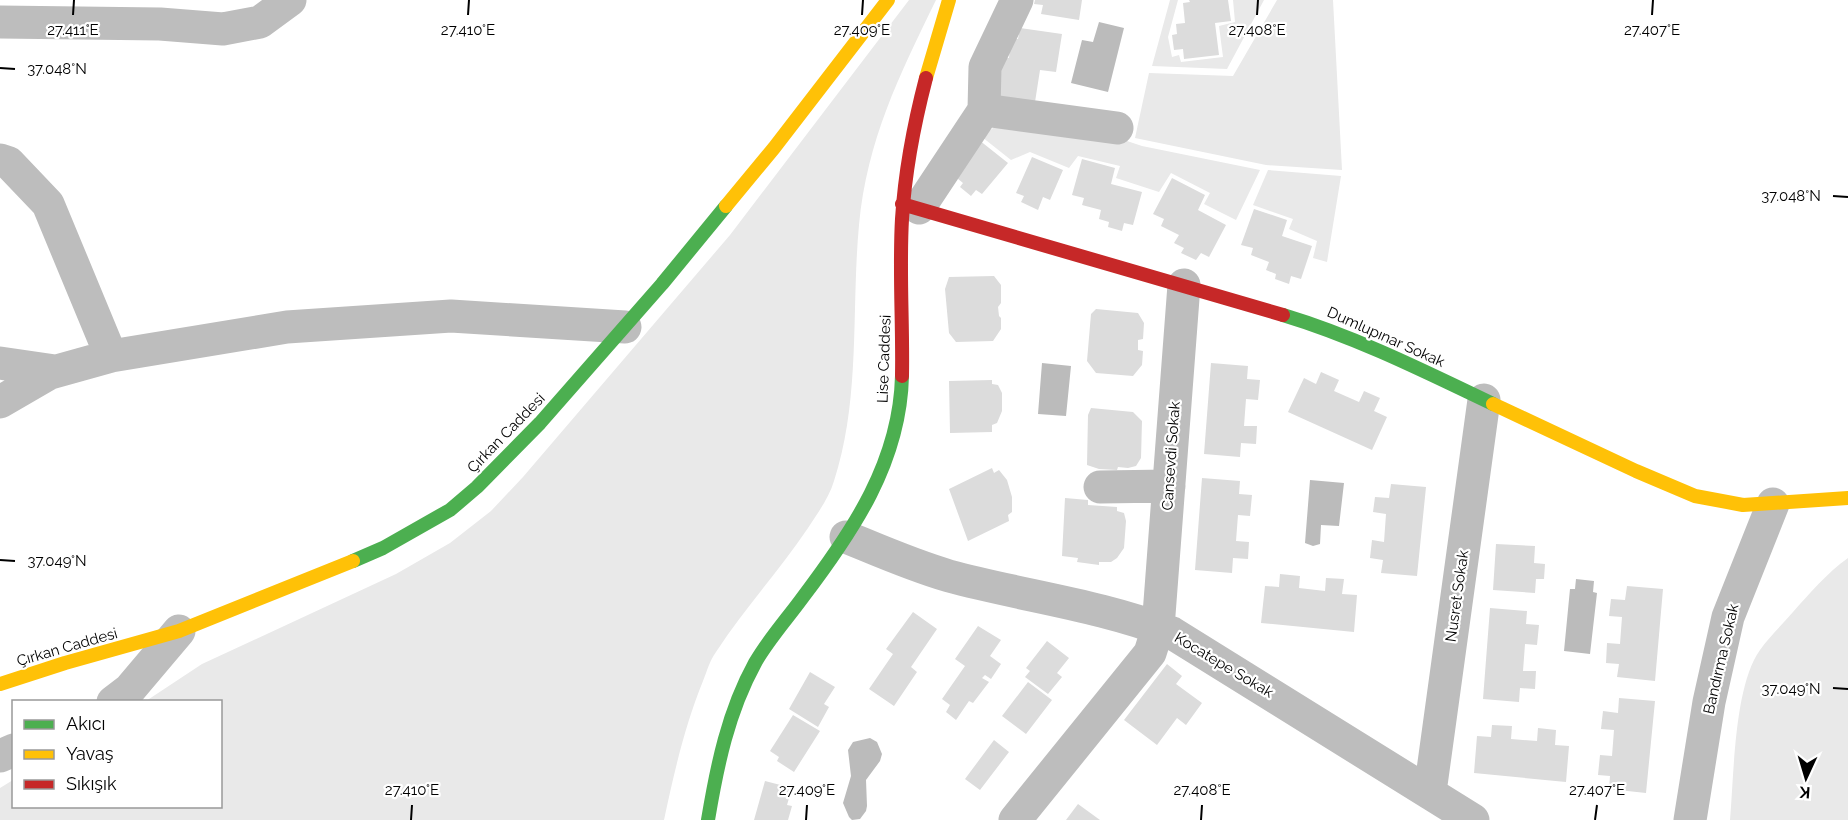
<svg xmlns="http://www.w3.org/2000/svg" width="1848" height="820" font-family="Raleway,sans-serif">
<style>
.green{fill:#e9e9e9}
.water{fill:#bbb}
.building{fill:#dcdcdc}
.lines{fill:none;stroke-linecap:round;stroke-linejoin:round}
.street{stroke:#bdbdbd;stroke-width:33}
.fast{stroke:#4caf50;stroke-width:14}
.slow{stroke:#ffc107;stroke-width:14}
.jam{stroke:#c62828;stroke-width:14}
.ticks{fill:none;stroke:#000;stroke-width:2}
.labels{text-anchor:middle;dominant-baseline:central;stroke-width:4.5;stroke-linejoin:round;paint-order:stroke}
.street-label{font-size:15px;fill:#000;stroke:#fff}
.ticks-label{font-size:15px;text-anchor:middle;fill:#000;stroke:#fff;stroke-width:4.5;stroke-linejoin:round;paint-order:stroke}
</style>
<rect width="100%" height="100%" fill="#fff"/>
<!-- green -->
<path class="green" d="M909,0h27c-37,76 -69,140 -77,225 -8,86 2,173 -25,256 -5,17 -17,33 -26,47 -29,43 -64,81 -92,124 -6,8 -9,19 -13,29 -18,44 -29,92 -39,139h-664v-32l13,-8 1,26h206v-104l-74,-1 56,-37 194,-90 54,-31 41,-32 32,-34 207,-242z
M1170,0h8l-10,37 4,20 7,-2 2,7 42,-5 -4,-31 16,-4 -2,-22h31l-37,69 -75,-3z
M1277,0h56l9,170 -76,-5 -131,-27 14,-65 84,3z
M1004,119l123,22 15,5 118,24 -24,50 -32,-16 6,-11 -39,-20 -12,19 -43,-14 4,-12 -42,-10 -9,12 -39,-16 -19,8 -29,-23z
M1268,170l73,6 -14,86 -14,-4 4,-17 -28,-12 4,-10 -40,-14z
M1848,558v262h-118c4,-45 4,-134 30,-170 9,-13 22,-25 33,-38 17,-19 34,-39 55,-54z"/>
<!-- water -->
<path class="water" d="M1099,22l25,6 -16,64 -37,-9 11,-43 11,2z
M1042,363l29,3 -5,50 -28,-2z
M1310,480l34,3 -5,43 -18,-1 -1,19 -7,2 -8,-3z
M1576,579l18,2 -1,11 4,1 -7,61 -26,-3 6,-62h5z
M870,738l7,4 5,12 -2,7 -14,19 1,26 -1,5 -6,8 -8,1 -3,-3 -6,-14 8,-27 -3,-26 5,-8z"/>
<!-- building -->
<path class="building" d="M1035,0h47l-3,20 -38,-6 2,-9 -9,-1z
M1189,0h39l3,21 -16,2 4,32 -35,4 -1,-10 -9,1 -2,-15 5,-1 -1,-10 9,-1 -2,-20 7,-1z
M1020,28l42,6 -6,38 -16,-2 -5,32 -38,-6 2,-39 10,1 2,-20 7,1z
M979,140l29,23 -26,31 -6,-4 -5,6 -11,-9 3,-4 -11,-9z
M1032,157l31,13 -13,30 -7,-3 -5,13 -17,-8 3,-6 -8,-3z
M1082,159l33,9 -4,16 31,8 -9,33 -9,-2 -2,8 -14,-4 1,-5 -10,-3 2,-9 -19,-5 2,-7 -12,-3z
M1172,178l33,17 -7,15 28,15 -17,32 -8,-4 -5,7 -15,-7 3,-5 -10,-5 5,-8 -18,-9 3,-7 -11,-5z
M1254,209l33,11 -5,16 30,10 -11,33 -10,-3 -2,8 -14,-5 1,-5 -10,-4 3,-8 -18,-7 2,-7 -12,-3z
M994,276l7,9v18l-3,4 1,9 2,2v11l-8,12 -37,1 -7,-9 -4,-44 4,-12z
M1096,309l42,4 6,10 -1,16 -5,1v10l5,1 -1,14 -9,11 -37,-3 -9,-12 4,-47z
M1211,363l37,3 -1,13 13,1 -2,20 -12,-1 -2,27h13l-1,18 -15,-1 -1,14 -36,-3z
M1321,372l18,8 -5,11 25,11 5,-11 16,7 -6,13 13,6 -15,33 -84,-38 16,-34 12,6z
M992,380v4l6,1 4,8v18l-5,12 -5,2v7l-42,1 -1,-52z
M1091,408l42,4 9,9 -1,37 -5,8 -8,2 -10,-1 -1,3 -18,-1 -12,-4 1,-50z
M992,468l2,5 5,-3 8,10 5,17v15l-4,3 1,6 -41,20 -19,-52z
M1202,478l38,3 -1,13 13,1 -2,21 -12,-1 -2,26 13,1 -1,17 -15,-1 -1,15 -37,-3z
M1391,484l35,3 -9,89 -36,-3 2,-13 -13,-2 2,-18 12,2 2,-28 -13,-2 2,-15 14,1z
M1065,498l23,2v5l29,2v4l7,2 2,8 -2,27 -7,10 -6,4h-12v3l-22,-3 1,-4 -16,-2z
M1496,544l39,2 -1,17 11,1 -1,15h-8l-1,14 -42,-3z
M1280,574l20,2 -1,12 26,3 1,-13 18,1 -2,15 15,1 -3,37 -93,-9 4,-37 14,1z
M1627,586l36,3 -8,92 -38,-4 2,-13 -13,-1 1,-20 13,1 2,-27 -13,-1 2,-17 14,1z
M1490,608l37,3 -1,13 13,1 -2,20 -12,-1 -2,27h13l-1,18 -15,-1 -1,14 -36,-3z
M913,612l24,17 -26,38 6,5 -23,34 -25,-17 24,-35 -7,-5z
M978,626l23,14 -11,16 11,8 -10,15 -6,-4 -3,3 7,4 -16,21 -4,-2 -13,19 -10,-8 4,-7 -8,-6 23,-33 -10,-7z
M1047,641l22,17 -12,15 5,4 -14,17 -23,-17 5,-6 -4,-3z
M1167,664l15,12 -6,8 26,19 -16,22 -9,-7 -20,27 -33,-25z
M810,672l25,15 -11,17 5,3 -11,20 -29,-18z
M1028,682l24,18 -26,34 -24,-18z
M1619,698l36,3 -9,92 -37,-4 1,-13 -12,-1 2,-20 12,1 2,-26 -13,-1 2,-18 15,2z
M793,715l27,16 -26,41 -17,-11 2,-4 -9,-6z
M1492,725l20,1 -1,13 26,2 1,-13 18,2 -1,15 14,1 -3,36 -92,-9 3,-37 14,1z
M994,740l15,12 -29,38 -15,-11z
M765,781l27,7 -5,17 5,1 -4,14h-34z
M1078,804l22,16h-34z"/>
<g class="lines">
<!-- street -->
<path class="street" d="M0,22l160,2 63,5 37,-7 30,-22
M984,110l133,18
M0,160l9,3 39,41 63,152
M919,208l65,-98 1,-43 32,-67
M0,363l55,8
M0,402l50,-29 61,-17 176,-29 164,-11 174,11
M1100,487l69,-1
M846,537c34,14 68,29 103,39 74,20 151,29 223,57l301,187
M113,702l17,-13 49,-58
M0,756l14,-6
M1430,792l54,-392
M1015,820l135,-167 8,-25 26,-343
M1690,820l19,-118 19,-85 45,-113"/>
<!-- fast -->
<path class="fast" d="M1283,315c73,22 141,56 210,89
M353,561l30,-13 67,-38 27,-23 63,-64 122,-139 64,-78
M708,820c9,-54 20,-108 47,-157 13,-23 32,-44 48,-66 50,-66 97,-135 99,-221"/>
<!-- slow -->
<path class="slow" d="M926,78l23,-78
M726,206l48,-58 114,-148
M1493,404l143,67 59,25 48,9 105,-7
M0,684l65,-21 114,-32 174,-70"/>
<!-- jam -->
<path class="jam" d="M902,204l381,111
M902,376c1,-52 -3,-105 0,-157 3,-48 12,-95 24,-141"/>
</g>
<!-- ticks -->
<path class="ticks" d="M73,15l1,-15M468,15l1,-15M862,15l1,-15M1257,15l1,-15M1652,15l1,-15M0,68l15,1M1833,196l15,1M0,560l15,1M1833,688l15,1M411,820l1,-15M806,820l1,-15M1201,820l1,-15M1595,820l2,-15"/>
<g class="labels">
<!-- street labels -->
<g class="street-label">
<text transform="translate(1386 337) rotate(24)">Dumlupınar Sokak</text>
<text transform="translate(884 359) rotate(-88)">Lise Caddesi</text>
<text transform="translate(506 433) rotate(-46)">Çırkan Caddesi</text>
<text transform="translate(1171 456) rotate(-86)">Cansevdi Sokak</text>
<text transform="translate(1457 596) rotate(-82)">Nusret Sokak</text>
<text transform="translate(67 647) rotate(-16)">Çırkan Caddesi</text>
<text transform="translate(1721 659) rotate(-77)">Bandırma Sokak</text>
<text transform="translate(1224 665) rotate(31)">Kocatepe Sokak</text>
</g>
</g>
<g class="ticks-label">
<text x="73" y="35">27.411°E</text>
<text x="468" y="35">27.410°E</text>
<text x="862" y="35">27.409°E</text>
<text x="1257" y="35">27.408°E</text>
<text x="1652" y="35">27.407°E</text>
<text x="57" y="74">37.048°N</text>
<text x="1791" y="201">37.048°N</text>
<text x="57" y="566">37.049°N</text>
<text x="1791" y="694">37.049°N</text>
<text x="412" y="795">27.410°E</text>
<text x="807" y="795">27.409°E</text>
<text x="1202" y="795">27.408°E</text>
<text x="1597" y="795">27.407°E</text>
</g>
<!-- legend -->
<rect x="12" y="700" width="210" height="108" fill="#ffffff" stroke="#999999" stroke-width="1.5"/>
<rect x="24" y="720" width="30" height="9" fill="#4caf50" stroke="#999999" stroke-width="1.5"/>
<text x="66" y="730" font-size="18" fill="#000000">Akıcı</text>
<rect x="24" y="750" width="30" height="9" fill="#ffc107" stroke="#999999" stroke-width="1.5"/>
<text x="66" y="760" font-size="18" fill="#000000">Yavaş</text>
<rect x="24" y="780" width="30" height="9" fill="#c62828" stroke="#999999" stroke-width="1.5"/>
<text x="66" y="790" font-size="18" fill="#000000">Sıkışık</text>
<!-- north arrow -->
<g transform="translate(1806 778) rotate(184)" stroke="#ffffff" stroke-width="4.5" paint-order="stroke">
<path d="M0-4.5L10 22L0 15L-10 22Z" fill="#000000"/>
<text y="-9" font-size="16" font-weight="bold" text-anchor="middle" fill="#000000">K</text>
</g>
</svg>
